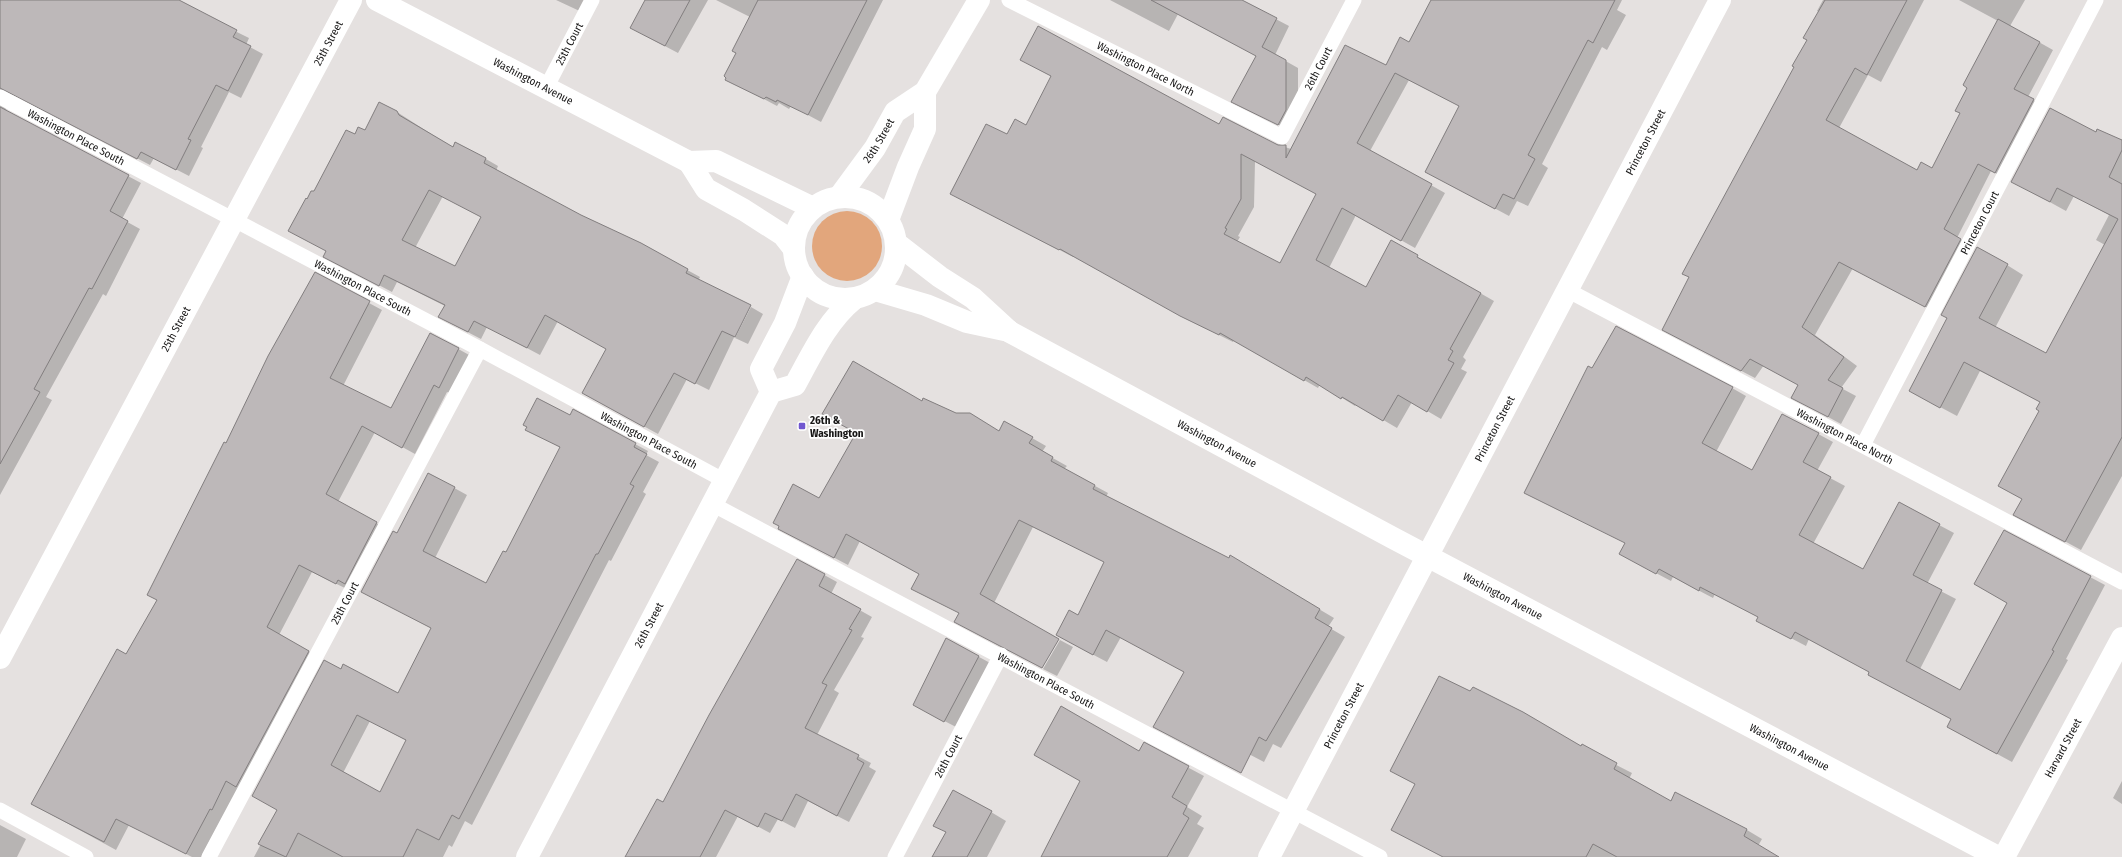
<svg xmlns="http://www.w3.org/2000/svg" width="2122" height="857" font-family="'Fira Sans Condensed',sans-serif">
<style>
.green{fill:#e2a67c}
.shadow{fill:#0003;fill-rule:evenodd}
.building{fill:#bdb8b9;stroke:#827e7f;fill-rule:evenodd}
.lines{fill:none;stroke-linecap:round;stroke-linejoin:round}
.lane{stroke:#fff;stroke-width:15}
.street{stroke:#fff;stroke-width:22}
.secondary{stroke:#fff;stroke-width:22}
.poi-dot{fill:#7157d0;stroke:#fff;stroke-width:1.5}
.labels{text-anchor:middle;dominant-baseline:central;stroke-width:3.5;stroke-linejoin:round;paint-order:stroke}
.street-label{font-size:11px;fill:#181717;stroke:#fff}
.poi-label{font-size:11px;font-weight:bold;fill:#181717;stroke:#fff;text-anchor:start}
</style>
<rect width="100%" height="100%" fill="#e5e1e0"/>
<!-- green -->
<path class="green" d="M812 246a35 35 0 1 1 70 0a35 35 0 1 1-70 0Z"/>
<!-- shadow -->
<path class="shadow" d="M0,0h172l77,38 -3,7 17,9 -22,44 -12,-6 -28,55 2,1 -14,28 -35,-18 -4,7 -132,-69 -5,-1 -8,5 -1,6 4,6 133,71 -19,36 18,10 -34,67 -3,-2 -57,103 6,3 -52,95z
M556,0h36l-6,14z
M647,0h61l-30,53 -34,-18z
M716,0h167l-62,122 -30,-16 -2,3 -10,-6 -2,3 -38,-20 -2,-34 13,-35z
M1110,0h130l49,26 -14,29 23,13v50l-7,13 -46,-23 12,-52 -79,-42 -9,17z
M1445,0h177l-5,10 9,5 -19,35 -5,-3 -60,117 6,4 -20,38 -11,-5 -8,15 -69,-37 20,-73 -51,-26 -39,71 75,42 -30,55 -59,-33 -27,53 37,21 25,-47 103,59 -31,56 3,3 -5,9 6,3 -26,47 -29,-17 -15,26 -41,-24 -1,2 -35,-22 -2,4 -84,-48 -1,2 -38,-19 -121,-68 -1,2 -121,-63 56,-59 19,-9 193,-1 71,24 95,-83 24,-23zM1255,161l62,33 -36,71 -44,-23 3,-5 -2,-1 16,-29z
M1823,0h101l-43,82 -13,-7 -29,53 79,43 14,-2 29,-56 37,-92 -39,-21h66l-15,26 43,24 -25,47 19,11 -38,72 -18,-9 -34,67 17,9 -35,67 -86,-46 -38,67 42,31 -16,22 15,8 -15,28 -35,-19 -7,-20 -35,-20 -9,13 -79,-41 132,-297 11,-28 -2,-1z
M397,112l56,36 3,-5 30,16 12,7 -2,5 85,45 59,28 60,33 -2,4 51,25 -40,84 -22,-11 -29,55 -62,-34 11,-51 -49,-28 -18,34 -53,-28 -6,12 -29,-15 -7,-18 -48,-24 -5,10 -55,-29 -10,-12 -19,-51 47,-65zM443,196l39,21 -27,51 -40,-20z
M2096,133l26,9v334l-41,74 -50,-27 10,-121 -61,-31 -23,45 -30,-16 80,-135 16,10 -28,53 51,27 59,-110 -9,-5 13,-25 -35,-19 -8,15 -38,-21z
M315,274l67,36 -39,76 49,24 39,-76 40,22 -19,38 -5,-2 -32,62 -40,-22 -37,70 51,28 -40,60 -37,-18 -33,63 42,24 -98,157 -22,41h-9l-63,-32 -13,25 -84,-46 95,-149 31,-55 68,-156z
M751,307l12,7 -15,30 -13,-6z
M1593,369l139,19 14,8 -30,56 36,19 31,-56 50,27 -16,29 28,15 -32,58 51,26 75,-45 15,8 -27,51 29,15 -36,70 40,22 130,-114 15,8 -39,74 2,1 -56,102 -50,-27 -10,-16 -69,-36 -14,-8 1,-3 -61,-33 -3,7 -34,-18 -13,-11 -44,-23 -2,4 -40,-21 -2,4 -36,-19 -9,-19z
M922,402l77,30 33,6 14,8 -4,6 25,14 -3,3 44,24 -2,4 124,62 1,-2 103,61 -6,9 17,10 -64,111 -8,-4 -9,18 -42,-22 -37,-68 -64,-35 -14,25 -36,-19 7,-27 27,-54 -72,-35 -39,76 -34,10 -40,-39 -60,-33 -12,24 -55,-29 27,-37z
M570,416l65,28 13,7 -2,4 13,7 -16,30 3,2 -35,67 -2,-1 -137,265 -7,-4 -13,26 -3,-2 -6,12h-189l25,-47 62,-140 57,25 34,-67 -34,-93 31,-61 38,21 -32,63 51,26 20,-30 55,-106 -34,-18zM370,721l37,20 -27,52 -37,-20z
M797,560l40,22 -6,12 41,23 -11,20 3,1 -30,52 5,3 -22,42 54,28 -2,4 7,4 -27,51 -41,-21 -13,27 -17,-9 -8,14 -32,-17 -22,41h-90l38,-54z
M946,639l46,25 -34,64 -31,-16z
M1060,640l13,7 -16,29 -14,-7z
M1144,744l60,32 -17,31 15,9 -5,8 7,4 -16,29h-146l97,-105z
M1581,747l51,26 -3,6 42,23 5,-9 71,37 15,9 -4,7 19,11h-333z
M2122,781v23l-9,-6z
M991,812l15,9 -19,36h-54z
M0,825l26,14 -9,18h-17z"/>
<!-- building -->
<path class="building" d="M0,0h179l58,30 -4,7 18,9 -23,45 -12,-6 -28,54 3,1 -15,30 -35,-18 -4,7 -137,-71z
M645,0h45l-25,46 -35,-18z
M758,0h109l-59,115 -31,-15 -1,2 -10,-5 -2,2 -39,-19 1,-2 -2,-2 12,-23 -4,-2z
M1151,0h91l35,18 -15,29 24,13v50l-8,15 -47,-23 25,-46z
M1431,0h184l-22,43 -5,-3 -60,115 7,4 -21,40 -11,-5 -8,15 -70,-37 34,-66 -64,-33 -38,70 75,41 -31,57 -59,-33 -26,52 50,27 25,-47 27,15 -1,2 64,36 -31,56 3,2 -5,9 6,3 -27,49 -29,-17 -15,26 -41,-24 -1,2 -35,-22 -2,4 -84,-48 -1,2 -39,-19 -120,-67 -1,1 -109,-56 36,-70 21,10 8,-15 11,6 25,-49 -31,-16 18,-34 181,98 4,-7 55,28h8v13l59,-113 41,20 14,-28 9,5zM1241,154l75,40 -36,69 -56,-29 3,-5 -2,-1 16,-29z
M1825,0h82l-40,75 -12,-7 -29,52 91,50 4,-8 11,6 28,-55 -5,-2 12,-23 -4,-3 35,-66 42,23 -26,47 20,10 -39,74 -17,-9 -34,65 17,10 -36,68 -86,-45 -37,65 42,30 -16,23 15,8 -15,29 -37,-19 7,-13 -48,-26 -9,12 -79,-41 27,-53 -7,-3 112,-207 -2,-1 15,-26 -4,-2z
M379,102l18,9 2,4 54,32 2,-5 31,16 -2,5 97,52 60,28 47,26 -2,4 65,32 -16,32 -13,-6 -27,53 -21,-11 -30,54 -62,-34 24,-44 -61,-34 -18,33 -53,-27 -6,11 -30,-15 7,-12 -61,-30 -5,11 -56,-29 3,-6 -38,-20 18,-33 1,1 4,-8h3l32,-61 9,4 3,-7 7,3zM429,190l52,27 -26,49 -53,-26z
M0,107l129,68 -19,36 18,10 -36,68 -3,-1 -55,101 6,3 -40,72z
M2050,108l46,24 1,-3 25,11v10l-13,27 13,7v253l-57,105 -52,-27 9,-16 -24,-13 41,-75 -3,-2 4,-7 -76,-40 -24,46 -31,-17 38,-73 -6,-3 36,-68 31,17 -29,54 67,35 72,-134 -61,-31 -7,14 -39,-20z
M315,272l55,29 -40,77 61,30 39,-75 29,15 -20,40 -5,-3 -32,63 -40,-22 -36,68 51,28 -32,62 -7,-4 -2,4 -37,-19 -32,62 42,24 -73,136 -10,-6 -14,29 -2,-1 -24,45 -70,-35 -12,23 -73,-38 86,-155 9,5 31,-54 -10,-5 77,-153 2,1 42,-87z
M1616,326l117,61 -31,56 50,27 30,-56 37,19 -16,29 28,15 -32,58 64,34 36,-67 41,22 -27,51 29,15 -36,71 54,29 47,-87 -33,-19 30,-54 87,46 -39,74 2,1 -57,103 -50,-27 4,-8 -83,-44 1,-3 -74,-40 -4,7 -35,-18 2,-4 -58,-30 -1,4 -40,-22 -3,5 -37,-20 6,-11 -101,-50 64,-127 4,2z
M853,361l69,40 1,-3 33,15h14l29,18 5,-10 29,16 -4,6 24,14 -2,4 44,24 -2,4 136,69 1,-3 90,54 -5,9 17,10 -66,113 -7,-4 -18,36 -88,-46 31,-55 -78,-42 -13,25 -37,-20 13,-25 9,5 26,-53 -85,-42 -39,74 79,45 -17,29 -88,-46 5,-9 -48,-24 8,-15 -73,-40 -12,24 -56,-29 1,-3 -6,-3 20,-39 26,14 37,-65 -34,-19z
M537,398l33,17 3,-6 63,34 -2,4 13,7 -17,30 4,2 -36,68h-2l-137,265 -7,-4 -13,25 -22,-11 -14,28h-60l-45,-24 -12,24 -28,-13 19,-34 -25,-14 72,-136 17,9 2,-5 55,29 33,-65 -70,-36 32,-61 4,2 31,-60 27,14 -32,64 63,32 17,-32 3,1 54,-105 -35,-17 2,-3 -4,-2zM357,715l49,25 -26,52 -49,-27z
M797,559l28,15 -6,12 42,23 -12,20 3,1 -30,53 5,2 -22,43 54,27 -2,4 7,4 -27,53 -41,-22 -14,27 -17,-8 -7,14 -33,-17 -25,47h-75l32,-58 6,3 46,-87z
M946,638l33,18 -35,66 -31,-17z
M1439,676l31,15 3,-4 50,25 58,34 1,-2 35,19 -3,6 57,32 4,-9 72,37 -3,7 35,21h-162l-24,-13 -7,13h-143l-52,-27 24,-46 -25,-13z
M1061,706l78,45 5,-9 45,24 -17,31 15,9 -4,8 6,4 -22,39h-126l39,-76 -46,-26z
M953,790l39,21 -25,46h-35l14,-25 -13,-6z"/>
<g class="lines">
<!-- lane -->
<g class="lane">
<path id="s1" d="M1009,0l273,137 72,-137"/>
<path id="s2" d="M546,88l46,-88"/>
<path id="s3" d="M0,97l480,252 245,132"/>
<path id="s4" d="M1567,290l555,292"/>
<path id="s5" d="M1863,445l233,-445"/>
<path id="s6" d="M712,504l668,353"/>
<path d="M0,810l86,47"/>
<path id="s7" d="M209,857l271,-508"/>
<path id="s8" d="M895,857l106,-202"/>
</g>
<!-- street -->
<g class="street">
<path id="s9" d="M377,0l312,162 27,-1 97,47"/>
<path d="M689,162l17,27 38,21 39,25 11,14"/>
<path id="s10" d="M896,243l44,34 33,21 37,34 383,206 605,319"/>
<path d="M875,290l51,15 41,17 42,9"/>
<path id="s11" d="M0,658l351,-658"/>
<path id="s12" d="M1269,857l451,-857"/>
<path id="s13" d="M2004,857l118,-219"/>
</g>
<!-- secondary -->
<g class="secondary">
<path id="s14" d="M839,197l36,-49 20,-36 30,-20 54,-92"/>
<circle cx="845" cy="248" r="51"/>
<path d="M888,220l20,-53 17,-38v-37"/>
<path d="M771,392l-10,-23 24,-46 18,-47"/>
<path id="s15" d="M527,857l244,-465 24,-7c17,-31 32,-64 59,-86"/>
</g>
</g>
<!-- markers -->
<rect class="poi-dot" x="798" y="422" width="8" height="8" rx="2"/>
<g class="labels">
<!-- street labels -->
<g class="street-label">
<text stroke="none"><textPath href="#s11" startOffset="697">25th Street</textPath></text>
<text stroke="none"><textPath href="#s2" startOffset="50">25th Court</textPath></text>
<text stroke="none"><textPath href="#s1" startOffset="153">Washington Place North</textPath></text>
<text stroke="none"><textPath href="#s1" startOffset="383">26th Court</textPath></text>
<text stroke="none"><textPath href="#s9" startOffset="176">Washington Avenue</textPath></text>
<text stroke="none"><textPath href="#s3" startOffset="86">Washington Place South</textPath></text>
<text stroke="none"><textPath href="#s14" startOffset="69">26th Street</textPath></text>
<text stroke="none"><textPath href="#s12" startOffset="808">Princeton Street</textPath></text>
<text stroke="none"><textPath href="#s5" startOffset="251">Princeton Court</textPath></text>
<text stroke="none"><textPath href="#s3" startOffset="410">Washington Place South</textPath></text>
<text stroke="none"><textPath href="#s11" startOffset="373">25th Street</textPath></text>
<text stroke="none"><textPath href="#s12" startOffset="484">Princeton Street</textPath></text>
<text stroke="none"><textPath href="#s4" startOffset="314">Washington Place North</textPath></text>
<text stroke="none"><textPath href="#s3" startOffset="734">Washington Place South</textPath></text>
<text stroke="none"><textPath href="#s10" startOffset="380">Washington Avenue</textPath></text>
<text stroke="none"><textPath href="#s10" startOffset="704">Washington Avenue</textPath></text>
<text stroke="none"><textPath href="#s7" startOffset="288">25th Court</textPath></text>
<text stroke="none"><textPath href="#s15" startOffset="262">26th Street</textPath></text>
<text stroke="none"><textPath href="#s6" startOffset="378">Washington Place South</textPath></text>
<text stroke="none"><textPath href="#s12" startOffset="160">Princeton Street</textPath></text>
<text stroke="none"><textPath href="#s10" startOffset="1028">Washington Avenue</textPath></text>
<text stroke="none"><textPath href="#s13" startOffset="124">Harvard Street</textPath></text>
<text stroke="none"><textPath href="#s8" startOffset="114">26th Court</textPath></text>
</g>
<!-- poi labels -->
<g class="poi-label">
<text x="810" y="420">26th &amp;<tspan x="810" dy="13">Washington</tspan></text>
</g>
</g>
</svg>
